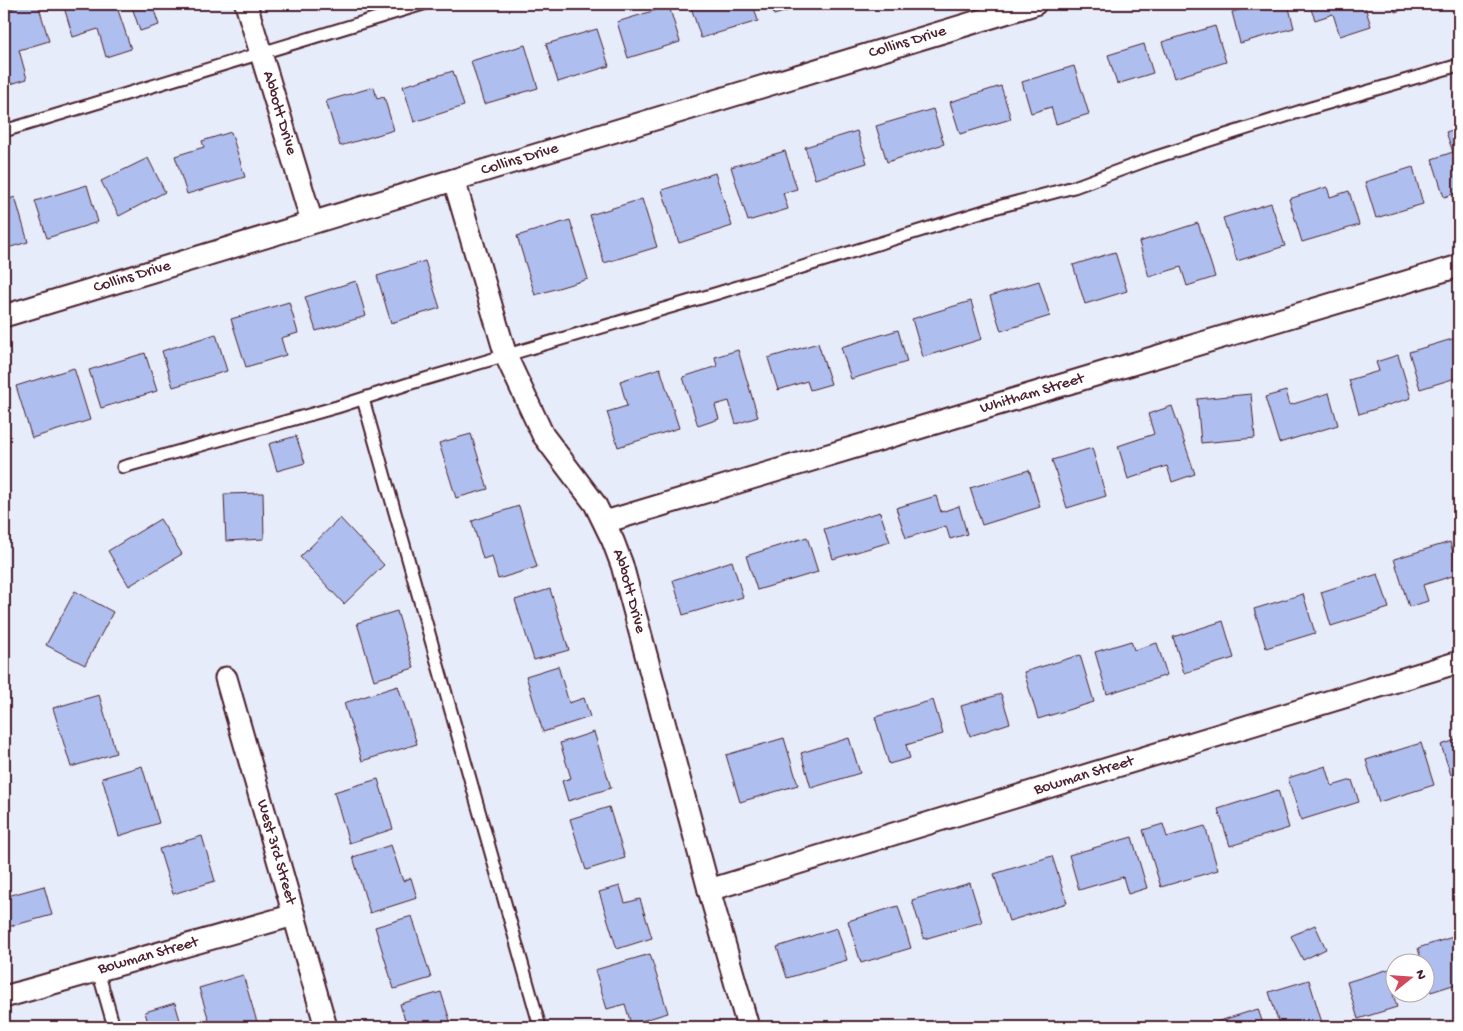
<svg xmlns="http://www.w3.org/2000/svg" width="1463" height="1031" font-family="'Gochi Hand',sans-serif">
<style>
.building{fill:#aebfef;stroke:#4a1f2b}
.lines{fill:none;stroke-linecap:round;stroke-linejoin:round}
.lane-casing{stroke:#4a1f2b;stroke-width:15}
.street-casing{stroke:#4a1f2b;stroke-width:25}
.lane{stroke:#fff;stroke-width:11}
.street{stroke:#fff;stroke-width:21}
.labels{text-anchor:middle;dominant-baseline:central;stroke-width:4.5;stroke-linejoin:round;paint-order:stroke}
.street-label{font-size:16px;fill:#4a1f2b;stroke:#fff}
</style>
<rect width="100%" height="100%" fill="#e7ecfa"/>
<filter id="ink" filterUnits="userSpaceOnUse"><feTurbulence type="fractalNoise" baseFrequency=".02" numOctaves="2"/><feDisplacementMap in="SourceGraphic" scale="10" xChannelSelector="R" yChannelSelector="G"/><feConvolveMatrix kernelMatrix="1 2 1 2 8 2 1 2 1" color-interpolation-filters="sRGB"/></filter>
<g filter="url(#ink)">
<!-- building -->
<path class="building" d="M11,4h27l11,37 -30,9 8,29 -23,7v-75l9,-2z
M63,4h53l15,45 -25,8 -8,-28 -25,8z
M131,4h21l7,21 -19,6z
M690,4h63l5,17 -57,17z
M771,4h39l-36,11z
M1261,4h27l6,24 -54,15 -8,-31z
M1309,4h55l7,22 -31,10 -7,-22 -18,6z
M1392,4h29l-26,8z
M669,6l11,36 -52,16 -11,-36z
M1215,26l11,36 -52,16 -12,-36z
M597,29l12,37 -51,16 -12,-38z
M1144,44l9,29 -36,11 -9,-29z
M525,45l13,43 -54,16 -13,-43z
M1074,66l15,48 -33,10 -5,-17 -20,6 -9,-31z
M453,71l11,35 -50,16 -11,-36z
M1001,86l10,33 -51,15 -10,-32z
M374,87l3,12 7,-2 10,33 -54,16 -14,-45z
M933,109l11,35 -57,18 -11,-36z
M1459,128v64l-15,5 -12,-38 21,-7 -7,-20z
M857,131l10,32 -52,16 -10,-32z
M231,132l14,45 -58,17 -12,-38 29,-9 -2,-6z
M785,151l12,38 -14,4 5,16 -40,12 -17,-54z
M148,158l17,34 -46,24 -18,-35z
M1413,167l10,37 -47,14 -11,-36z
M715,173l17,53 -53,17 -17,-53z
M87,185l11,37 -51,16 -12,-37z
M1327,187l3,10 19,-6 10,34 -57,17 -13,-43z
M15,197l13,45 -24,7v-48z
M642,199l15,48 -53,16 -14,-48z
M1271,203l14,43 -48,15 -14,-43z
M570,220l18,59 -53,16 -18,-59z
M1198,223l17,54 -28,9 -6,-19 -32,10 -10,-35z
M1115,252l12,39 -42,13 -12,-39z
M425,261l15,47 -49,15 -14,-47z
M356,281l10,35 -50,15 -11,-34z
M1039,281l11,35 -49,15 -11,-35z
M971,301l11,38 -59,18 -11,-38z
M289,302l9,31 -17,5 5,17 -40,12 -15,-48z
M898,330l9,32 -56,17 -10,-32z
M216,334l11,37 -54,16 -11,-36z
M1459,337v40l-39,12 -11,-37z
M818,343l13,41 -21,6 -3,-9 -29,9 -10,-32z
M738,350l20,67 -22,7 -7,-23 -14,4 4,14 -21,7 -15,-49 34,-11 -2,-9z
M145,353l12,38 -56,17 -12,-38z
M1398,355l13,43 -52,16 -10,-34 30,-9 -3,-9z
M74,368l16,52 -58,18 -16,-52z
M660,368l19,60 -61,19 -11,-35 20,-6 -7,-25z
M1286,391l4,14 39,-12 9,32 -59,18 -14,-46z
M1251,394l4,44 -54,5 -4,-44z
M1172,406l23,68 -23,8 -5,-16 -39,13 -10,-33 36,-12 -6,-20z
M471,434l17,55 -32,9 -17,-55z
M296,436l9,27 -28,8 -8,-27z
M1092,448l14,48 -39,12 -15,-48z
M1029,470l11,37 -58,18 -12,-37z
M263,493l1,46 -38,2 -2,-47z
M936,496l5,16 18,-6 8,28 -17,5 -4,-13 -40,12 -10,-30z
M519,506l18,61 -39,12 -6,-23 -9,3 -11,-38z
M880,512l10,30 -57,17 -9,-30z
M340,518l44,47 -40,39 -44,-47z
M160,519l22,35 -53,32 -21,-35z
M807,537l11,35 -61,18 -11,-34z
M1450,542l9,32 -36,11 5,16 -19,6 -15,-48z
M732,561l11,36 -60,18 -10,-35z
M1378,574l11,34 -58,18 -10,-34z
M550,589l19,61 -35,10 -19,-60z
M75,591l38,21 -28,53 -39,-20z
M1303,594l12,39 -49,15 -12,-39z
M397,611l17,57 -40,12 -17,-57z
M1223,621l11,37 -50,15 -11,-36z
M1131,641l3,9 23,-7 10,32 -60,19 -12,-42z
M1080,655l14,47 -56,17 -14,-47z
M558,666l11,37 15,-5 6,19 -47,15 -17,-56z
M398,686l19,58 -55,17 -18,-58z
M1001,694l9,29 -40,13 -9,-30z
M99,695l17,58 -45,14 -18,-59z
M933,700l10,34 -37,11 4,13 -21,6 -14,-47z
M594,732l17,56 -43,13 -6,-20 9,-3 -11,-35z
M784,738l14,47 -58,17 -14,-47z
M849,738l11,35 -49,15 -10,-35z
M1459,739v34l-8,2 -10,-30z
M1421,743l13,42 -55,17 -13,-42z
M142,766l17,57 -40,13 -17,-58z
M1326,766l6,20 20,-6 7,22 -58,18 -13,-42z
M378,779l15,50 -44,14 -15,-51z
M1278,790l11,38 -59,18 -12,-37z
M609,807l16,51 -39,12 -16,-51z
M1163,824l4,13 38,-11 13,44 -57,17 -18,-57z
M202,836l13,45 -42,13 -14,-45z
M1132,837l15,51 -19,6 -5,-17 -44,13 -10,-35z
M391,845l12,36 8,-3 6,20 -47,15 -17,-56z
M1052,856l15,47 -58,18 -15,-47z
M970,883l12,39 -58,17 -12,-39z
M44,886l8,29 -48,13v-31z
M620,886l5,17 15,-4 12,39 -35,11 -18,-57z
M898,906l13,42 -50,15 -13,-42z
M412,916l19,62 -37,11 -19,-62z
M1315,925l11,24 -23,11 -12,-24z
M837,928l10,32 -60,18 -10,-31z
M1459,935v48l-28,9 -5,-18v-10h-4l-4,-16z
M650,954l18,59 -37,11 -6,-20 -18,5 -12,-39z
M1396,967v26l-3,1 4,13 -39,12 -11,-37z
M243,975l14,47 -17,5h-29l-12,-39z
M1309,980l13,43 -13,4h-29l-11,-35z
M441,992l11,35h-45l-7,-23z
M175,1003l7,24h-33l-4,-15z
M1258,1009l6,18h-64z"/>
<g class="lines">
<!-- lane casing -->
<g class="lane-casing">
<path id="lane" d="M4,131l419,-127
M363,399l177,628
M123,467l214,-60 71,-23 310,-91 276,-85 80,-21 79,-29 158,-50 148,-43
M98,971l16,56"/>
</g>
<!-- street casing -->
<g class="street-casing">
<g id="street">
<path id="s1" d="M246,4l66,218"/>
<path id="s2" d="M454,180l52,176 37,79 52,69 18,37 9,24 87,325 39,137"/>
<path id="s3" d="M4,316l1031,-312"/>
<path id="s4" d="M605,522l854,-256"/>
<path id="s5" d="M226,678l100,349"/>
<path id="s6" d="M709,890l750,-228"/>
<path id="s7" d="M4,997l290,-82"/>
</g>
</g>
<!-- lane -->
<use href="#lane" class="lane"/>
<!-- street -->
<use href="#street" class="street"/>
</g>
</g>
<g class="labels">
<!-- street labels -->
<g class="street-label">
<text stroke="none"><textPath href="#s3" startOffset="944">Collins Drive</textPath></text>
<text stroke="none"><textPath href="#s1" startOffset="114">Abbott Drive</textPath></text>
<text stroke="none"><textPath href="#s3" startOffset="539">Collins Drive</textPath></text>
<text stroke="none"><textPath href="#s3" startOffset="134">Collins Drive</textPath></text>
<text stroke="none"><textPath href="#s4" startOffset="446">Whitham Street</textPath></text>
<text stroke="none"><textPath href="#s2" startOffset="451">Abbott Drive</textPath></text>
<text stroke="none"><textPath href="#s6" startOffset="392">Bowman Street</textPath></text>
<text stroke="none"><textPath href="#s5" startOffset="181">West 3rd Street</textPath></text>
<text stroke="none"><textPath href="#s7" startOffset="150">Bowman Street</textPath></text>
</g>
</g>
<!-- margin -->
<rect width="1463" height="1031" fill="none" stroke="#fff" stroke-width="20"/>
<rect x="10" y="10" width="1443" height="1011" fill="none" stroke="#4a1f2b" stroke-width="2" filter="url(#ink)"/>
<!-- north arrow -->
<g transform="translate(1410 978) rotate(73)"><circle r="24" fill="#ffffff" stroke="#b7a5aa"/>
<path d="M0-4L9 19L0 12L-9 19Z" fill="#d1495b"/>
<text y="-8" font-size="14" font-weight="bold" text-anchor="middle" fill="#4a1f2b">N</text>
</g>
</svg>
